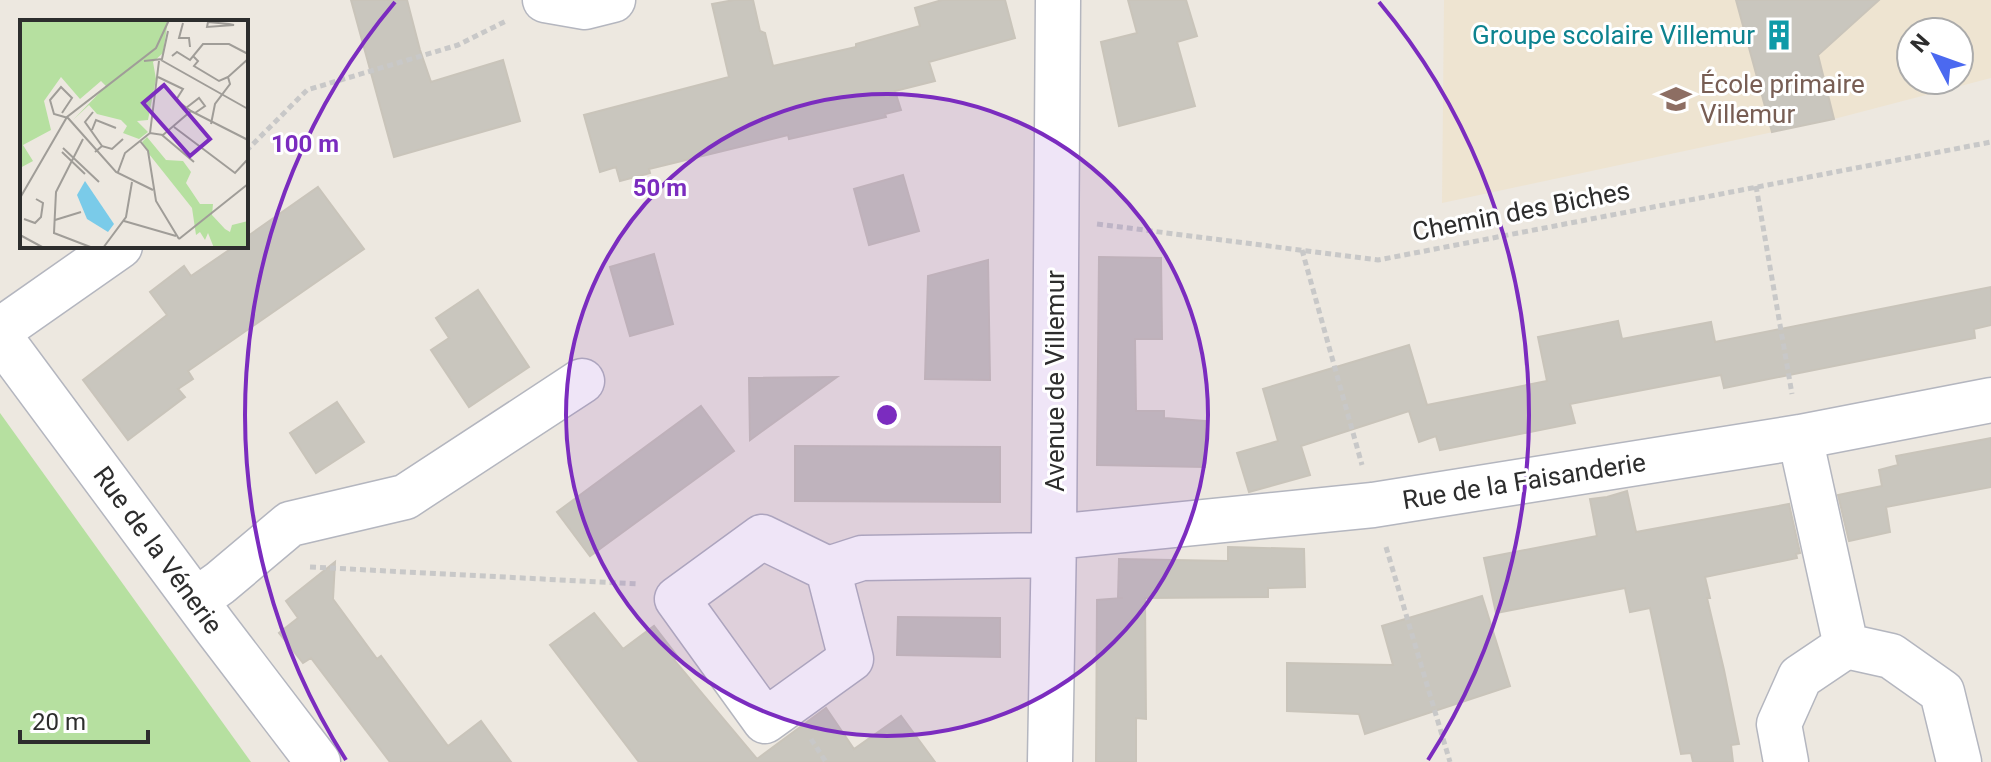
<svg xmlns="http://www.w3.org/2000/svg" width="1991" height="762" font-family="Roboto,sans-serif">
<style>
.education{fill:#eee4d1;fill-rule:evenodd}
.green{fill:#b6e0a0}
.building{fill:#c9c6be;stroke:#c9c4ba;stroke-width:2}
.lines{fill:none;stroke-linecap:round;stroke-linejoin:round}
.minor-casing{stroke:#b4b6bf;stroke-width:47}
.path{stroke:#c8c8c8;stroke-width:5;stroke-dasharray:6 4;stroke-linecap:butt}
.minor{stroke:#fff;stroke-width:44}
.ring{fill:none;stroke:#7b2cbf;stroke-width:4}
.labels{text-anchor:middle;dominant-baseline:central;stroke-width:6;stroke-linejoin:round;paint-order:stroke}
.culture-label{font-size:26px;fill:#0d838f;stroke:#fff;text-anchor:end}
.education-label{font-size:26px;fill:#785e54;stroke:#fff;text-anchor:start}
.street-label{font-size:26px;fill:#2d2d2d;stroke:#fff}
.inset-road{fill:none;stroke:#a09d98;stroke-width:2}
.view{fill:#7b2cbf;fill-opacity:0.15;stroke:#7b2cbf;stroke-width:4}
.inset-edge{fill:none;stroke:#2d2d2d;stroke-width:4}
.centre{fill:#7b2cbf;stroke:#fff;stroke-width:4}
.ring-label{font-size:24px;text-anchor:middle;font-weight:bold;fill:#7b2cbf;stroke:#fff;stroke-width:6;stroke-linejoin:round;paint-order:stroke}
</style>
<rect width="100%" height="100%" fill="#ede8e0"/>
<!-- education -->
<path class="education" d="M1444,0h547v78l-157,41 -392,84zM1911,32h48v48h-48z"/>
<!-- green -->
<path class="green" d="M0,413l251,349h-251z"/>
<!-- building -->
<path class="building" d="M351,0h56l13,50 11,32 72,-22 17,61 -126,36z
M734,0h19l7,31 5,2 8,33 83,-19v-3l64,-18 -5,-18 27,-8h63l10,38 -86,24 6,19 -40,10 6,19 -16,4 1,3 -97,22 -1,-4 -139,34 1,4 -30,8 -4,-14 -16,5 -16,-57 145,-38 -17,-73z
M1128,0h58l11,36 -20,6 18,64 -76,20 -18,-84 36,-9z
M1736,0h143l-61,55 16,64 -62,13z
M903,175l16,56 -50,14 -15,-56z
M318,187l46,62 -176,122 5,8 -15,10 7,8 -57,43 -45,-60 84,-65 -17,-23 34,-26 7,10 44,-30h11v-8l2,-2z
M654,254l19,70 -43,12 -20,-69z
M1099,257l62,1 1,81h-27l1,72h28v7l41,3v46l-108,-2z
M988,260l2,120 -65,-1 3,-103z
M1991,287v38l-17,4 1,9 -251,50 -3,-13 -151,29 5,19 -135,27 -4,-14 -17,6 -10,-31 -108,35 9,29 -61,17 -12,-39 41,-12 -15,-52 146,-44 18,60 120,-24 -9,-44 80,-16 4,18 89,-17 4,20z
M478,290l51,77 -60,40 -38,-57 18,-12 -13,-20z
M837,377l-87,63 -1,-62z
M337,402l27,40 -48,31 -26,-40z
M701,406l33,45 -144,105 -33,-44z
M1991,438v49l-105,20 4,25 -41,9 -11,-46 44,-9 -3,-16 19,-5 -2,-9z
M795,446l205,1v55l-205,-1z
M1627,491l9,41 153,-28 11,49 -4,1 1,4 -92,19 5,21h-3l17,72 15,74 -8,1 2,17h-40l-2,-9 -10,1 -31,-146 -20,4 -5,-24 -129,25 -12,-55 113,-22 -7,-37 17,-2z
M1228,547l76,2 1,38 -37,1v9l-123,1 1,121 -10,-1v44h-40l1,-162 26,-2h-5l1,-39 109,2z
M335,562l-2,37 44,60 4,-3 67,90 33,-25 30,41h-121l-79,-104 -8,5 -24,-30 19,-15 -12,-17z
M1482,596l28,90 -145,48 -6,-20 -72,-3v-48l106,2 -11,-39z
M594,613l29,36 31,-23 24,31 -4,3 83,99 69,-51 28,41 47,-33 34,46h-296l-89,-117z
M898,617l102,1v39l-103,-2z"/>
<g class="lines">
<!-- minor casing -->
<g class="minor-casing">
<path id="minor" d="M545,0l40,7 28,-7
M0,330l120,-84
M0,337l215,290 103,135
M1800,437l46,209
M762,537l66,32 23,90 -86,62 -88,-122z
M1054,537l319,-32 427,-68 191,-37
M828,569l34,-11 191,-3
M196,600l24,-17 70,-59 115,-27 177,-116
M1050,762l4,-225 4,-537
M1786,762l-7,-38 21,-47 46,-31 45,10 51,36 17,70"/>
</g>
<!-- path -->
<path class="path" d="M246,151l61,-61 151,-45 48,-24
M1756,186l36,208
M1097,224l281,36 613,-118
M1302,250l60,215
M1386,547l64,215
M310,567l329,17
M811,739l15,23"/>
<!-- minor -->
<use href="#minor" class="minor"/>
</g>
<!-- distance rings -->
<circle cx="887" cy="415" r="321" fill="#7b2cbf" fill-opacity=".12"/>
<g class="ring">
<circle cx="887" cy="415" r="321"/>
<path d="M346 760A642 642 0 0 1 395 2M1379 2A642 642 0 0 1 1428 760"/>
</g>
<!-- icons -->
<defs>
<g id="building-bare" transform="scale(2.4)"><path d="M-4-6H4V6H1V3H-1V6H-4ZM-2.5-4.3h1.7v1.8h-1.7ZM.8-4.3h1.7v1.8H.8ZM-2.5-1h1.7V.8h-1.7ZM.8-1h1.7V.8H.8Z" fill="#0f9aa8" stroke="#fff" stroke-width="2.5" paint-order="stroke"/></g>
<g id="school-bare" transform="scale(2.4)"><path d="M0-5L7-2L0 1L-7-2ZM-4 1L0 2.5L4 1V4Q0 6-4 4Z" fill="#8d6e63" stroke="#fff" stroke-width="2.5" paint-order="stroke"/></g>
</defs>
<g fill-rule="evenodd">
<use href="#building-bare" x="1779" y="35"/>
<use href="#school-bare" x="1676" y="99"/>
</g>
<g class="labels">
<!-- culture labels -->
<g class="culture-label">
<text x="1755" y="35">Groupe scolaire Villemur</text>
</g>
<!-- education labels -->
<g class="education-label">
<text x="1700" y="84">École primaire<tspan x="1700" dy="30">Villemur</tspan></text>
</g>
<!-- street labels -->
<g class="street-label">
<text transform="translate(1521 211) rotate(-11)">Chemin des Biches</text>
<text transform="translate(1055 381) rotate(-90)">Avenue de Villemur</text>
<text transform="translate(1524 481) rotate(-9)">Rue de la Faisanderie</text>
<text transform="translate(158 550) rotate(54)">Rue de la Vénerie</text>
</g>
</g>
<!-- overview -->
<g transform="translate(20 20)">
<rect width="228" height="228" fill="#ede8e0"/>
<path d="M0,0h148l-5,33 -10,9 3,17 -8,41 -11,1 11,11 -9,7 -16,-6 4,-7 -6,-6 -24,-6 -8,-9 -16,15 33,-34 -5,-5 -21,18 -19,-22 -17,24 7,29 -28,15 10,16 -13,7zM127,117l19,23 17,1 8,11 -5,11 14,21h13l-1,11 13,14 5,3 2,-7 16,-4v27h-34l-6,-15 -3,7 -5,-8 -4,3 -4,-27 -43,-54 -7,-12z" fill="#b6e0a0"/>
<path d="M65,161l29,43 -6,8 -21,-13 -10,-24z" fill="#7acbe9"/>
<path class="inset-road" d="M188,2l21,2 5,1 -27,2zM163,3l-4,15h10l1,9M152,36l5,-4 13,8 13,-16h26l19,10M173,36l5,5 -4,5 25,15 9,-4M141,40l87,49M124,41l18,-2 6,-28M138,57l25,12 -7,11 15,11M166,88l13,-10 6,8 -10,7M73,92l-8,10 17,24M42,93l10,-15 -11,-11 -11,13 4,14 14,4 48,54 37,18M191,104l4,-20 15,-20 -2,-7 20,-18M154,107l61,46 13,-14M72,110l4,-10 20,8M130,113l9,-72M142,115l32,27M63,119l-27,53 -2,41 39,15M120,121l8,10 8,50 23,38M43,128l36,34M42,132l23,22M75,132l7,-6 10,3 11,-10M98,152l7,-19 25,-20 13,2 28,-24 57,29M0,178l47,-81 89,-69 13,-28M4,199l11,4 6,-6 2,-14 -7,-4M35,200l26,-8M104,201l52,15M0,215l24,13M159,219l69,-55M83,228l23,-31 6,-35"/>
<path class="view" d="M144,65l46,54 -20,17 -47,-53z"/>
<rect width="228" height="228" class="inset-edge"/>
</g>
<circle cx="887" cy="415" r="12" class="centre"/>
<g class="ring-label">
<text x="305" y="152">100 m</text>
<text x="660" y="196">50 m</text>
</g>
<!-- north arrow -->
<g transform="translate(1935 56) rotate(311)"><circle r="38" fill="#ffffff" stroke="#ababab" stroke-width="2"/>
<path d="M0-6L14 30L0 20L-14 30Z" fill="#4b69f0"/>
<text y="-12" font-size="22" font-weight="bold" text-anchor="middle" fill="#2d2d2d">N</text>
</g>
<!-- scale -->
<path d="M20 730v12h128v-12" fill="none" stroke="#2d2d2d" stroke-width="4"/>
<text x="32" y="730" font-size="24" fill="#2d2d2d" stroke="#ffffff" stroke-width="6" paint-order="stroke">20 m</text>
</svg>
